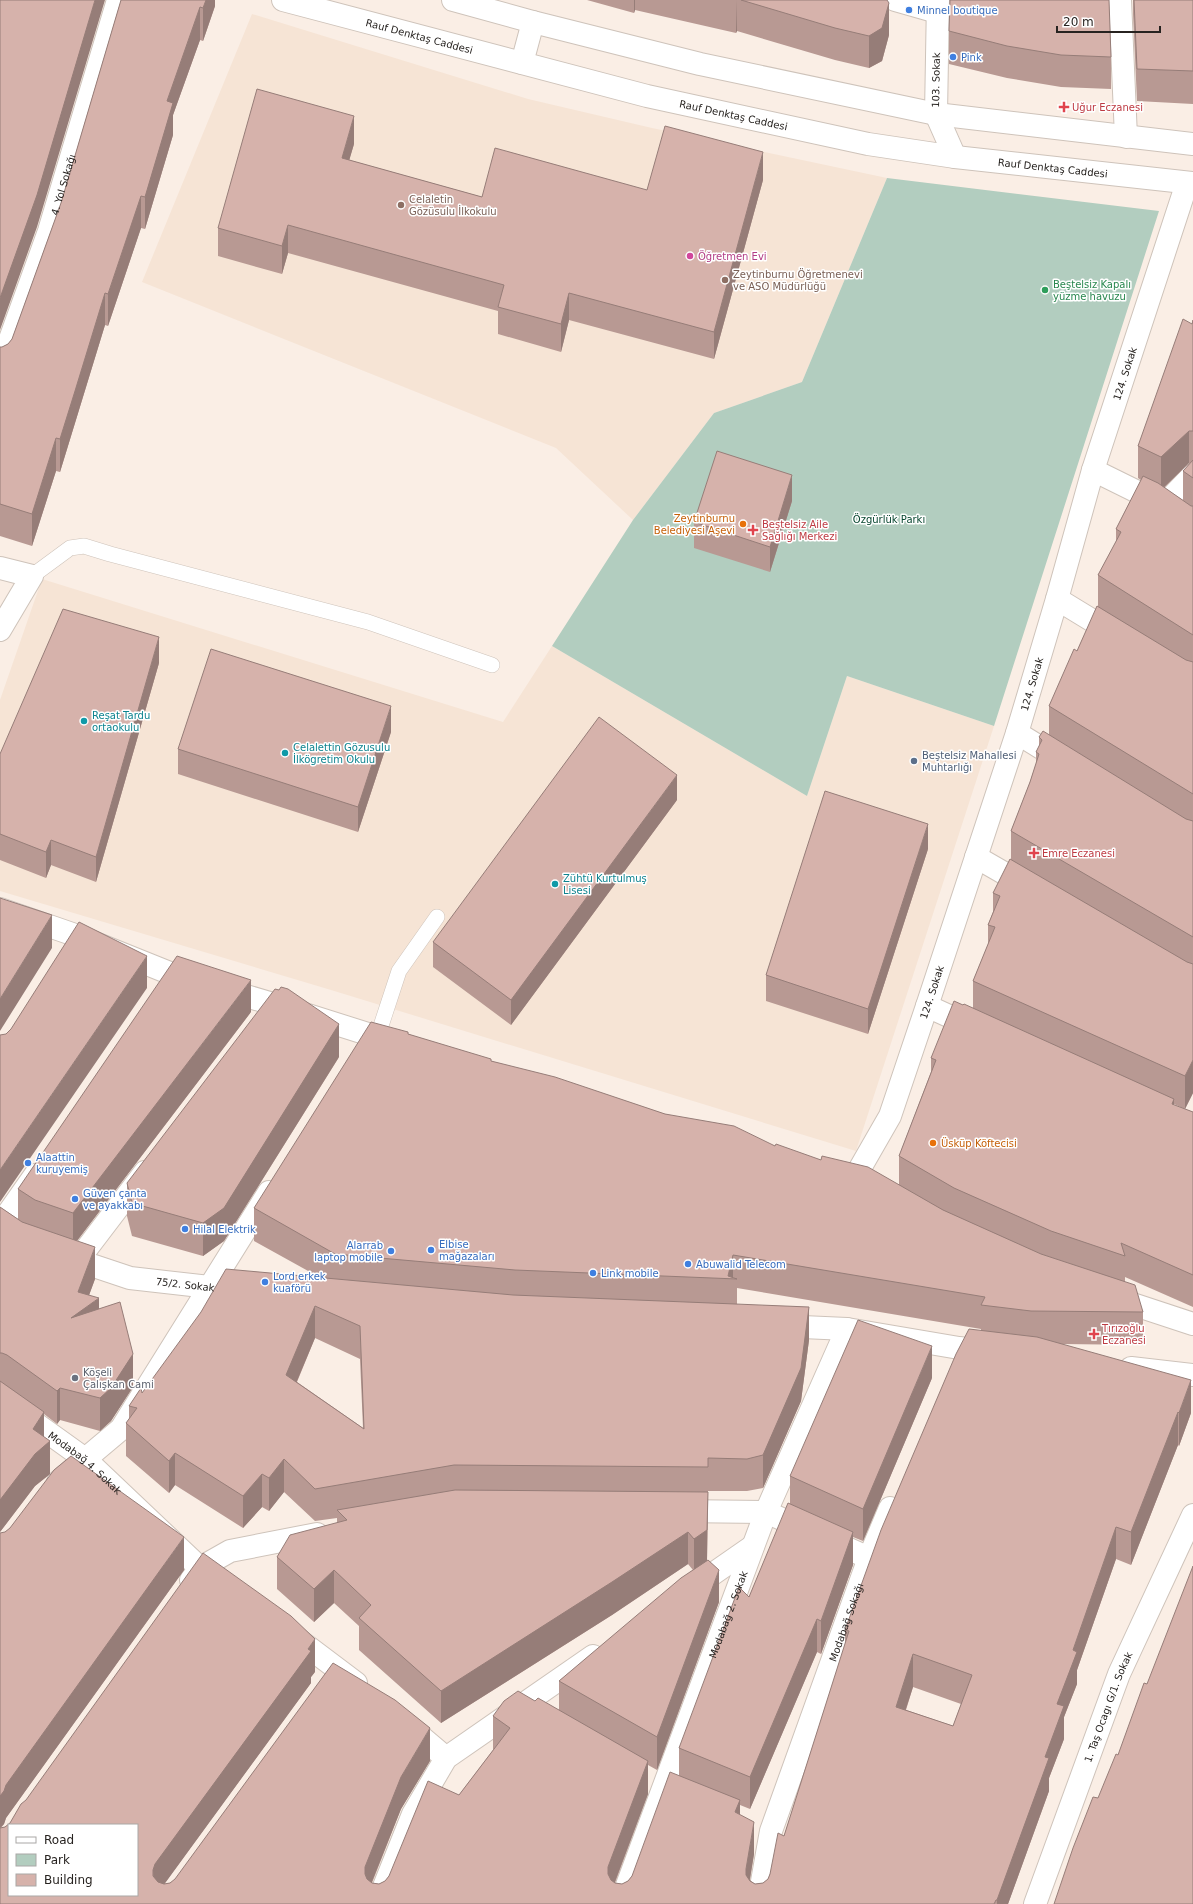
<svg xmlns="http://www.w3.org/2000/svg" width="1193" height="1904" font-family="'DejaVu Sans',sans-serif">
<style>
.built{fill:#f6e4d5}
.green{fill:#b2cdbf}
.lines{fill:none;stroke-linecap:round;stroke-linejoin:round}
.lane-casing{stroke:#cec3ba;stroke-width:16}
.street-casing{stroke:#cec3ba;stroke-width:24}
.secondary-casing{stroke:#cec3ba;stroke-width:24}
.lane{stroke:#fff;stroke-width:15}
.street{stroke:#fff;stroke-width:22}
.secondary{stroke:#fff;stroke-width:22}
.wall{fill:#b89993;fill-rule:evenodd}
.shaded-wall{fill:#967d78}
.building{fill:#d6b2ab;stroke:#967d78;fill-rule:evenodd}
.shop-dot{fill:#3f7fe0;stroke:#fff;stroke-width:1.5}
.health-dot{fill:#e0444e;stroke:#fff;stroke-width:1.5}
.education-dot{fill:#8d6e63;stroke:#fff;stroke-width:1.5}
.hotel-dot{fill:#d1479c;stroke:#fff;stroke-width:1.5}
.leisure-dot{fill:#2e9e5b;stroke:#fff;stroke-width:1.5}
.food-dot{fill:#e8710a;stroke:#fff;stroke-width:1.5}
.culture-dot{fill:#0f9aa8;stroke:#fff;stroke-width:1.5}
.service-dot{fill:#5c6f8a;stroke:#fff;stroke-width:1.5}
.worship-dot{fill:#6b7280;stroke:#fff;stroke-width:1.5}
.labels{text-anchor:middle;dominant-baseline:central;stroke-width:3;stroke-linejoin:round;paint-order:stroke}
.shop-label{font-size:10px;fill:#366cbe;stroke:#fff;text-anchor:start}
.street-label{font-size:10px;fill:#272320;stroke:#fff}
.health-label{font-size:10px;fill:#be3a42;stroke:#fff;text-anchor:start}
.education-label{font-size:10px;fill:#785e54;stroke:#fff;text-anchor:start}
.hotel-label{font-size:10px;fill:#b23c85;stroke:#fff;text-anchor:start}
.leisure-label{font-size:10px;fill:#27864d;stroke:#fff;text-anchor:start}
.food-label{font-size:10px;fill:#c56008;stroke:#fff;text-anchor:end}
.park-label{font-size:10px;fill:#06452e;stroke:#fff}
.culture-label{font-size:10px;fill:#0d838f;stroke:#fff;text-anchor:start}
.service-label{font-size:10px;fill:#4e5e75;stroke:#fff;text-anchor:start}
.worship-label{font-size:10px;fill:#5b616d;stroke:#fff;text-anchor:start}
</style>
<rect width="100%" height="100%" fill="#faeee5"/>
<!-- built -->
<path class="built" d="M252,14l276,85 124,29 235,50 -85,204 -88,31 -81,107 -77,-72 -414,-166z
M42,579l461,143 49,-76 255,150 40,-120 147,50 -138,425 -525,-161 -331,-99v-191z"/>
<!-- green -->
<path class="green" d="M887,178l272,33 -165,515 -147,-50 -40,120 -255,-150 81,-126 81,-107 88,-31z"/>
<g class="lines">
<!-- lane casing -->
<g class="lane-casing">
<path id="lane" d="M32,576l38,-28 14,-2 26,8 258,68 124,43
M377,1038l22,-67 38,-54"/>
</g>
<!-- street casing -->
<g class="street-casing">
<g id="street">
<path d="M895,0l42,12"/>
<path d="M938,0l-2,114 19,43"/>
<path d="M1120,0l6,137"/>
<path d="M522,63l11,-41"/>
<path id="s1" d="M0,367l49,-136 69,-231"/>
<path d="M1093,470l71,35 29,21"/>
<path d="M1164,505l29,-30"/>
<path d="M0,568l32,8 -32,54"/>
<path d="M1057,599l59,36"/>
<path d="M1017,733l47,29"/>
<path d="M976,857l54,31"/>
<path d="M0,909l75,26 97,39 101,30 120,38"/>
<path d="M927,1006l48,22"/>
<path id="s2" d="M855,1177l35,-61 37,-110 90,-273 40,-134 36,-129 94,-287"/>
<path d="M0,1225l35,-50"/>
<path id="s3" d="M67,1257l63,21 115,13"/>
<path d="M78,1260l67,-88"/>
<path d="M1114,1298l79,26"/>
<path d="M780,1326l67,3 112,19 30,4"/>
<path d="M1131,1368l62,7"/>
<path id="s4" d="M0,1398l85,61 115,109 11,8"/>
<path d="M58,1482l63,-53 148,-237"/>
<path d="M677,1511l89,1 103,46"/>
<path d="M191,1580l9,-12 30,-17 87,-17"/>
<path d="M694,1587l59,-41"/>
<path d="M291,1634l65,49"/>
<path d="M407,1725l39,33"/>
<path d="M377,1904l36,-90 33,-56 147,-102"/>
<path id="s5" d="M620,1904l146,-392 81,-183"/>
<path id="s6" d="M758,1904l13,-73 98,-273 21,-50"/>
<path id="s7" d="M1035,1904l84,-230 74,-159"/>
</g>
</g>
<!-- secondary casing -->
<g class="secondary-casing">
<g id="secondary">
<path id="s8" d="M283,0l364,96 221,48 87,13 238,26"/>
<path d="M453,0l80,22 167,42 236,50 257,30"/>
</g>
</g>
<!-- lane -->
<use href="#lane" class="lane"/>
<!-- street -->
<use href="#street" class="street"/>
<!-- secondary -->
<use href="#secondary" class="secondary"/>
</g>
<!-- wall -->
<path class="wall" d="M121,0h94v6l-12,35 -3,-1 -27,75v20l-28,94 -4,-1 -33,98 -3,-1 -45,147 -4,-1 -24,75 -32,-10v-189h2l6,-3 4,-5 49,-136z
M587,0h300l2,35 -7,26 -13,7 -34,-8 -98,-29 -1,2 -101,-23 -1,3z
M1133,0h60v104l-56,-3 -4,-87z
M949,31l162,26v32l-50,-2 -54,-9 -58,-14z
M354,144l-5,16 133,37 165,-7 116,-10 -49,179 -145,-39 -8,32 -63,-18v-23l-210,-58 -6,21 -64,-18v-28z
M1193,320v773l-8,16 -11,-5v1l19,7v195l-68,-30v5l18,30v33l-81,-1 129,69 -12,33 -1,-1 -47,120 -15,-6 -39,111v14l-13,33v22l-15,39v13l-41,113h-1008v-371l184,37 -178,248 -2,6 -3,4 4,-1 310,-155 -4,5v6l-147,201 6,-1 260,-122 -29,48 -29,74 7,1 6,-3 74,-86 35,-46h-1v-33l42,-15 24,9v-29l134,-111 -5,-6 -76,51 -171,108 -82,-73v-24l-25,-23 -20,19 -37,-33v-32l60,-34v-5l-22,3 -31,-29 -15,19 -7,-4 -19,21 -68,-43 -6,8 -43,-37v-33l3,-4v-13l13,-13 177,-116 -65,-36v-33l154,-174 83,27 174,53 110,32 124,39v-29l32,-84v-14l32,-53 10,3v-27l15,-36v-20l5,-13v-19l18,-33v-29l19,-49 6,-18v-12l3,-6v-9l10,-2v-29l28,-55 21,-45v-31l18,-33v-13l25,-49 -3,-2v-32l54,-122zM1189,463h1l-7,8v29l-19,-12zM737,1288l244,41v2l-136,299v15l-61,191 -16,43 -5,4 -8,1 -5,-4 4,-26 -14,-39v-10l10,4 67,-157 4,2 32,-89v-28l10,4 69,-163 -142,98v28l-41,93 -70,151v27l-47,101 -4,5 -6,3 -7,-1 33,-89v-29l9,5 62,-168 -12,-42 1,-69h39l16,-3 38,-87 8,-61 -72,-36zM315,1338l45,21 3,69 -66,-46zM913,1687l48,17 -8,22 -47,-16z
M792,501l-22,71 -76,-24v-26z
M159,663l-63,219 -45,-17 -5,13 -46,-18v-106z
M391,732l-33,100 -180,-58v-25z
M677,800l-166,225 -78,-58v-25z
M928,849l-60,185 -102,-33v-26z
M251,1012l-174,229 18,38 -6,16 10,14 34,78 -22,34 -11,10 -40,-11 -3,4 -13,-10v23l6,37 -15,12 -35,46v-325l18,12v-30z
M339,1057l-115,184 -21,15 -71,-20 -5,-20v-33z"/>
<!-- shaded-wall -->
<path class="shaded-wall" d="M95,0h10l-68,227 -37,103v-32z
M206,0h9v6l-12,35v-33z
M634,0h1v10l-1,3z
M736,0l1,31 -1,2z
M889,3v32l-7,26 -13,7v-32z
M200,7v33l-27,75v20l-28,94v-32l22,-96z
M354,116v28l-12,41v-27z
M763,152v28l-49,179v-27z
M141,196v32l-33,98v-32z
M288,225v28l-6,21v-28z
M105,293v32l-45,147v-33z
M569,293v27l-8,32v-28z
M1189,431v32l-28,27v-33z
M56,438v33l-24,75v-32z
M792,475v26l-22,71v-25z
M159,637v26l-63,219v-25z
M391,706v26l-33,100v-25z
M677,775v25l-166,225v-25z
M928,824v25l-60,185v-25z
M51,840v25l-5,13v-26z
M52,915v33l-52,83v-32z
M147,956v32l-147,214v-32z
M251,980v32l-178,234v-33z
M339,1024v33l-115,184 -21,15v-33z
M1193,1060v33l-8,16v-33z
M1174,1099v32l-2,-27z
M95,1247v32l-11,30 15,-11v32l-28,-12 7,-26z
M733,1255v24l-5,-3z
M315,1306v32l-29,69v-32z
M809,1307v33l-8,61 -38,87v-33z
M932,1346v32l-69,163v-32z
M133,1354v33l-22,34 -11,10v-33z
M1191,1380v33l-12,33v-33z
M60,1388v32l-3,4v-33z
M44,1412v33l6,-4v33l-15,12 -35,46v-32l33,-71z
M1178,1412v33l-47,120v-33z
M175,1453v32l-6,8v-32z
M284,1459v33l-15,19v-33z
M262,1474v33l-19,21v-32z
M708,1492l-1,70 -13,10v-33z
M1116,1527v32l-39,111v14l-13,33v22l-15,39v13l-41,113h-11v-4l48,-143 12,-53 16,-54z
M688,1532v32l-76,51 -171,108v-32z
M853,1532v33l-32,89v-33z
M184,1537v33l-178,248 -2,6 -4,4v-32l6,-11z
M334,1570v33l-20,19v-33z
M719,1570v32l-62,168v-33z
M817,1619v33l-67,157v-32z
M315,1639v33l-4,5v6l-156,214 -2,-27 2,-6z
M913,1654v33l-17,52v-32z
M430,1728v33l-29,48 -36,90v-32l36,-90z
M648,1761v33l-40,106v-33z
M740,1800v32l-5,-20z
M754,1822v32l-8,48v-33z"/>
<!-- building -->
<path class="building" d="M0,0h95l-58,195 -37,103z
M121,0h85l-3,8 -3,-1 -33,94 6,2 -28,94 -4,-1 -33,98 -3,-1 -30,98 -15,48 -4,-1 -24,76 -32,-10v-157h2l6,-3 4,-5 49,-136z
M741,0h146l2,3 -7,25 -13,8 -34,-8z
M950,0h159l2,57 -50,-2 -54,-9 -58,-15z
M1134,0h59v71l-56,-2z
M257,89l97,27 -12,42 140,39 13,-49 152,42 18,-64 98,26 -49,180 -145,-39 -8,31 -63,-17 6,-22 -216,-60 -6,21 -64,-18z
M1183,319l9,5 1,-4v111h-4l-28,26 -23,-11z
M717,451l75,24 -22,72 -76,-25z
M1193,460v18l-10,-7z
M1143,476l15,7 33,23h2v129l-95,-60 23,-43 -5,-3z
M1097,606l89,54 7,2v132l-144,-88 25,-57 3,2z
M63,609l96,28 -63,220 -45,-17 -5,12 -46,-18v-80z
M211,649l180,57 -33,101 -180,-58z
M599,717l78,58 -166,225 -78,-58z
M1043,731l143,88 7,2v116l-182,-106 19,-49 9,-28 -3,-2 6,-12 -3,-3z
M825,791l103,33 -60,185 -102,-34z
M1010,859l177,103 6,2v96l-8,16 -212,-95 22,-54 -7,-2 12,-29 -7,-3z
M0,898l52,17 -52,84z
M79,922l68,34 -147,214v-135l6,-1 5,-5z
M177,956l74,24 -178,233 -38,-13 -17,-11z
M281,987l7,2 51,35 -115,184 -21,15 -71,-20 -5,-20 148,-194 4,1z
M954,1001l9,4 1,-1 210,95 -2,5 21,8v163l-72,-32 4,13 -74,-25 -97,-43 -55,-32 37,-96 -5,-2z
M371,1022l37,10v2l83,25v2l64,16 110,37 69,12 41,20 1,-2 45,16 1,-4 46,11 75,43 98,44 94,31 8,27 -112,-1 -50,-6 4,-8 -252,-42 -5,21 9,3 -222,-9 -180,-16 -81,-46z
M0,1207l22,15 73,25 -17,45 21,6 -28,20 49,-16 13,52 -22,34 -11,10 -40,-10 -3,3 -50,-36 -5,-2h-2z
M226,1269l287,26 296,12 -8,61 -38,87 -16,4 -39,-1v9l-254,-2 -139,24 -31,-30 -15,19 -7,-4 -19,22 -68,-43 -6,8 -43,-38 11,-15 -8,-2 12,-18 1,5 59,-81zM315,1306l45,20 4,103 -78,-54z
M858,1320l74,26 -69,163 -73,-33z
M969,1329l68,8 154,43 -12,33 -1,-1 -47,120 -15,-5 -43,123 4,2 -20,52 7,2 -19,51 4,1 -52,142h-1l-2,4h-994v-76l5,-1 5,-4 11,-19 5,-4 177,-247 88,63 24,23 -7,10 3,2 -156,213 -2,6v6l5,6 6,2 6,-1 5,-4 158,-216 62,37 35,28 -29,49 -36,90v7l2,5 5,4 7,1 6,-3 4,-5 39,-95 31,14 51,-67 -17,-12 11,-15 14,-10 17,10 3,-3 110,63 -40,106v7l3,6 4,3 7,1 6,-3 4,-5 38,-104 70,28 -5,12 19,10 -8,47v6l4,6 5,3 8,-1 5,-4 2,-5 8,-41 6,3 65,-205 -4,-1 36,-100 75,-176zM913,1654l59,21 -19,51 -57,-19zM9,1825h128v70h-128z
M0,1381l44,31 -11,17 17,12 -15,13 -35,46z
M71,1456l113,81 -178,248 -2,6 -4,5v-263l5,-1 5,-4 44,-58z
M455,1490l253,2 -1,38 -13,9 -6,-7 -76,50 -171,109 -82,-73 12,-13 -37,-35 -20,19 -37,-32 13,-22 57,-15 -10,-10z
M788,1503l65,29 -32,89 -4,-2 -67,158 -71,-29 60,-161 10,10z
M708,1560l11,10 -62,167 -98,-56 122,-103z
M1193,1566v338h-139l19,-56 20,-51 5,1 18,-44 2,1 26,-72 3,1z"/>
<!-- markers -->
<g class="shop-dot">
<circle cx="909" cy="10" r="4"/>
<circle cx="953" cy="57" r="4"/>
<circle cx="28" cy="1163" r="4"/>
<circle cx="75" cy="1199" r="4"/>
<circle cx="185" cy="1229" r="4"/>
<circle cx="431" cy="1250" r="4"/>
<circle cx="391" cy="1251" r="4"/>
<circle cx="688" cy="1264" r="4"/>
<circle cx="593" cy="1273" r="4"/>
<circle cx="265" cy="1282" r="4"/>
</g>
<g class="health-dot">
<path d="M1062 101h4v4h4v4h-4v4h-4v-4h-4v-4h4z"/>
<path d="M751 524h4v4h4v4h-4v4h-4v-4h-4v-4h4z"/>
<path d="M1032 847h4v4h4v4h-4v4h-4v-4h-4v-4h4z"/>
<path d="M1092 1328h4v4h4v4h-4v4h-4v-4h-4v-4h4z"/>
</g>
<g class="education-dot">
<circle cx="401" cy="205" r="4"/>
<circle cx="725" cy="280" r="4"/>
</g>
<circle class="hotel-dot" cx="690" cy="256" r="4"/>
<circle class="leisure-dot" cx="1045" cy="290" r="4"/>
<g class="food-dot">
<circle cx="743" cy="524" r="4"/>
<circle cx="933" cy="1143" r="4"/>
</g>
<g class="culture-dot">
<circle cx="84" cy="721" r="4"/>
<circle cx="285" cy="753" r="4"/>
<circle cx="555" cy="884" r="4"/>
</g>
<circle class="service-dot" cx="914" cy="761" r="4"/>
<circle class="worship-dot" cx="75" cy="1378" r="4"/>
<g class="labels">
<!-- shop labels -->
<g class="shop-label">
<text x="917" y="10">Minnel boutique</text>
<text x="961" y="57">Pink</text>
<text x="36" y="1157">Alaattin<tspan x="36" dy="12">kuruyemiş</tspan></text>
<text x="83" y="1193">Güven çanta<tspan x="83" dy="12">ve ayakkabı</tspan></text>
<text x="193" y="1229">Hilal Elektrik</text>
<text x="439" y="1244">Elbise<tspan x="439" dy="12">mağazaları</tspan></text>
<text x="383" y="1245" text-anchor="end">Alarrab<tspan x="383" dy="12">laptop mobile</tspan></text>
<text x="696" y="1264">Abuwalid Telecom</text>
<text x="601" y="1273">Link mobile</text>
<text x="273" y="1276">Lord erkek<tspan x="273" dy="12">kuaförü</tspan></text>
</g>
<!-- street labels -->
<g class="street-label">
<text stroke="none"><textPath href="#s8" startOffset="141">Rauf Denktaş Caddesi</textPath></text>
<text transform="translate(936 80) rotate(-89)">103. Sokak</text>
<text stroke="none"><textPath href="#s8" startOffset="465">Rauf Denktaş Caddesi</textPath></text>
<text stroke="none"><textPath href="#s8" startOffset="789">Rauf Denktaş Caddesi</textPath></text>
<text stroke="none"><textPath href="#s1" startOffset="193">4. Yol Sokağı</textPath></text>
<text stroke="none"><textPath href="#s2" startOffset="849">124. Sokak</textPath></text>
<text stroke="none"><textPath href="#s2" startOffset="525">124. Sokak</textPath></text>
<text stroke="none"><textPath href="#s2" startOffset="201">124. Sokak</textPath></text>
<text stroke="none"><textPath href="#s3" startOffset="122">75/2. Sokak</textPath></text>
<text stroke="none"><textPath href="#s4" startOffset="107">Modabağ 4. Sokak</textPath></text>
<text stroke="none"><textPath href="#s5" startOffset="309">Modabağ 2. Sokak</textPath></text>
<text stroke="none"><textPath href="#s6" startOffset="296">Modabağ Sokağı</textPath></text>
<text stroke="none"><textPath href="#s7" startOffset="210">1. Taş Ocagı G/1. Sokak</textPath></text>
</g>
<!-- health labels -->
<g class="health-label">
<text x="1072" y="107">Uğur Eczanesi</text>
<text x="762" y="524">Beştelsiz Aile<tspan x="762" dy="12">Sağlığı Merkezi</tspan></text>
<text x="1042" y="853">Emre Eczanesi</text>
<text x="1102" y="1328">Tırızoğlu<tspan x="1102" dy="12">Eczanesi</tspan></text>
</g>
<!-- education labels -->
<g class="education-label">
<text x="409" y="199">Celaletin<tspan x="409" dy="12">Gözüsulu İlkokulu</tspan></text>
<text x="733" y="274">Zeytinburnu Öğretmenevi<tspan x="733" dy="12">ve ASO Müdürlüğü</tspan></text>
</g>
<!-- hotel labels -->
<g class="hotel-label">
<text x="698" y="256">Öğretmen Evi</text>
</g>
<!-- leisure labels -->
<g class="leisure-label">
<text x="1053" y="284">Beştelsiz Kapalı<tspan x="1053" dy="12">yüzme havuzu</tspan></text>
</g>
<!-- food labels -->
<g class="food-label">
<text x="735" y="518">Zeytinburnu<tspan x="735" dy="12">Belediyesi Aşevi</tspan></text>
<text x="941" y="1143" text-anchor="start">Üsküp Köftecisi</text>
</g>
<!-- park labels -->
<g class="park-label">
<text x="889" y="519">Özgürlük Parkı</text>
</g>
<!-- culture labels -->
<g class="culture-label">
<text x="92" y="715">Reşat Tardu<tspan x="92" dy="12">ortaokulu</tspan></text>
<text x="293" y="747">Celalettin Gözusulu<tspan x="293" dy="12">İlkögretim Okulu</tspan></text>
<text x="563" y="878">Zühtü Kurtulmuş<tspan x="563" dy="12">Lisesi</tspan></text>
</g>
<!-- service labels -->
<g class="service-label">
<text x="922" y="755">Beştelsiz Mahallesi<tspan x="922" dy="12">Muhtarlığı</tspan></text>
</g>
<!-- worship labels -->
<g class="worship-label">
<text x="83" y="1372">Köşeli<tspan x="83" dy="12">Çalışkan Cami</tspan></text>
</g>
</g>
<!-- legend -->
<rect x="8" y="1824" width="130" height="72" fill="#ffffff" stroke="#a9a7a6"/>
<rect x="16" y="1837" width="20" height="6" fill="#ffffff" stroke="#a9a7a6"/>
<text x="44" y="1844" font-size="12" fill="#272320">Road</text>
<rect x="16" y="1854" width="20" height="12" fill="#b2cdbf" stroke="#a9a7a6"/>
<text x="44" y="1864" font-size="12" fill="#272320">Park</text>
<rect x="16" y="1874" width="20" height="12" fill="#d6b2ab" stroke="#a9a7a6"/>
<text x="44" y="1884" font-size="12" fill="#272320">Building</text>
<!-- scale -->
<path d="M1057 26v6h103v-6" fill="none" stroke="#272320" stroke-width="2"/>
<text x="1063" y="26" font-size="12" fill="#272320" stroke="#ffffff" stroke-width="3" paint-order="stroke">20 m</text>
</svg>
